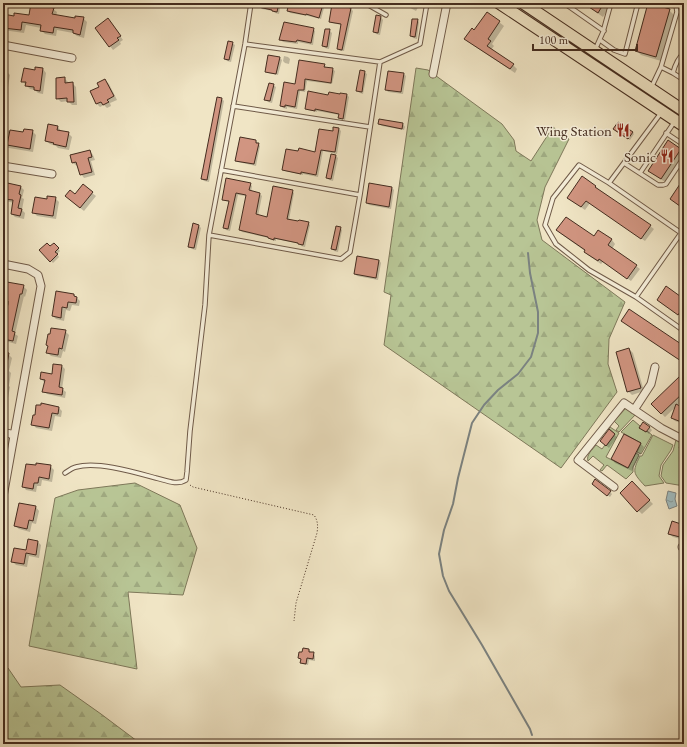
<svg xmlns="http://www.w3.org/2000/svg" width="687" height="747" font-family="'EB Garamond',serif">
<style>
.grass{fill:#b8c595;stroke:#7e785a}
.forest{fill:url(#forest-firs);stroke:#7e785a}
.water{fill:url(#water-ripples);stroke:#7b8280}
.shadow{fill:#0003}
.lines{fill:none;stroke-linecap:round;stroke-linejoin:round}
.stream{stroke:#7b8280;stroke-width:2}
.building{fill:#d19581;stroke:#442c1f}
.lane-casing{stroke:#6f5a48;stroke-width:5.5}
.street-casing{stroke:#6f5a48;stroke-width:9}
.primary-casing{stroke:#442c1f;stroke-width:13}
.path{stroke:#442c1f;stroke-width:1;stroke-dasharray:1 2;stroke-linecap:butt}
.lane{stroke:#f5eed9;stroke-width:3.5}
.street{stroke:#f5eed9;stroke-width:7}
.primary{stroke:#f0e5c5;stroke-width:11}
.labels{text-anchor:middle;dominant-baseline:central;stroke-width:3;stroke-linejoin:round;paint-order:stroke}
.poi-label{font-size:15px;fill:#442c1f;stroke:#f5eed9;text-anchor:end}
</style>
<defs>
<pattern id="forest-firs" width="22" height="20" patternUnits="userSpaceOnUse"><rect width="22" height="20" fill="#b8c595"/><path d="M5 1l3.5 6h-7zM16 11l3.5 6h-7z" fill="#9fa980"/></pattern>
<pattern id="water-ripples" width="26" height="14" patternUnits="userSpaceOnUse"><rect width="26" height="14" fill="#a0bcc0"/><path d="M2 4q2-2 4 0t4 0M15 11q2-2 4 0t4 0" fill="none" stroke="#84999b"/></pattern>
</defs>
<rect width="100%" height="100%" fill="#f0e5c5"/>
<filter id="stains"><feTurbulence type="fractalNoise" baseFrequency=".005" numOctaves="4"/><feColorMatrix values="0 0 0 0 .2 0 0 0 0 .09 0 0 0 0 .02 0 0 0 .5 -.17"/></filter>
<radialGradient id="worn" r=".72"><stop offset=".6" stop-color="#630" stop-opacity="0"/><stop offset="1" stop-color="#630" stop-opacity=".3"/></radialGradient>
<!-- grass -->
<path class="grass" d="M626,408l10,6 -17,18 -3,-2 3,-4 -5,-5z
M633,420l7,6v2l6,4 1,-1 5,4 -11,19 -4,-2 4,-9 -20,-11z
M610,427l9,6 -13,24 22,11 8,-15 3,2 -6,12v5l-7,7 -19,-14 -5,6 -2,-1 4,-5 -11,-9 -5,5c-2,-6 4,-11 8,-16l6,4 3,-4 1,1 9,-12 -6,-5z
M653,435l20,10 -2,5 -10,15 -2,11 5,7 -19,3c-12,-13 -13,-14 -5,-30h2z
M676,440l5,2 -2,6 5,1v37l-18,-3 -5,-7 2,-11 10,-14z"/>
<!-- forest -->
<path class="forest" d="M416,68l12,2 74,54 12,16 2,11 15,10 22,-34 16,12 -24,48 -8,33 5,20 83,62 -16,37 -1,25 9,28 -56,76 -177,-123 7,-50 -7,-3z
M135,483l45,22 17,43 -14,47 -55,-3 9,77 -108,-23 26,-148 23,-8z
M8,668l13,19 39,-2 41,29 40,30h-138v-75z"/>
<!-- water -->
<path class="water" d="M668,491l8,2 -1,6 2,7 -8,3 -3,-9z"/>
<!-- shadow -->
<path class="shadow" d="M261,3h20l-2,11 -4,-1 -2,-2 -11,-2 -2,-2z
M290,3h23l9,2 2,3 -3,11 -13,-3 -18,-3 -2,-2z
M401,3h23l-1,1h-3l-4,7z
M583,3h29l-9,14z
M53,9l4,3 -1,4 20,3 7,-1 4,4 -3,16 -7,-2 -4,-3 -16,-3 -1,6 -11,-2 -4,-4v-2l-15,-3 -2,8 -21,-3v-15l12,2 15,-1z
M351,9l2,2 -9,40h-4l-2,-2 4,-24 -10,-2 -2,-2z
M669,10l5,5 -13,46 -20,-6 -5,-5z
M381,17l2,3 -3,15 -4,-1 -2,-2z
M417,20l2,2 -2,17 -4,-1 -2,-2z
M499,22l5,4 -12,18 2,2 -3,4 22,15 4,4 -2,4 -45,-30 -5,-4z
M111,23l12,17 -3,2 1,2 -8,6 -17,-22z
M313,29l2,2 -2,14 -15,-3v2l-15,-2 -2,-2z
M329,30l3,3 -3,16 -4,-1 -2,-2z
M232,43l3,2 -4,17 -4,-1 -2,-2z
M268,56l12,2 2,2 -4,15 -10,-2 -2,-2z
M284,56l4,1 2,2 -1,5 -4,-1 -2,-2z
M324,65l2,2v1l6,1 3,2 -3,13 -25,-3 -2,11 -5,-1 -3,18 -10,-2v2l-4,-1 -2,-2 15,-21z
M3,68h2l3,3v2l2,2 -3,18h-4z
M36,68l7,1 3,4 -3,21 -5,-1 -3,-3 -5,-1 -8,-8 14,-10z
M364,72l3,2 -4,20 -3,-1 -3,-2z
M404,74l2,2 -3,18 -15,-2 -2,-3z
M64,78l4,4v1h4l4,4 1,18h-5l-4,-4 -7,1 -4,-4z
M105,80l4,4 8,16 -7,3 1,3 -4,2 -3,-3 -4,2 -3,-3 -6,-12 9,-5z
M273,85l3,2 -4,16 -4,-1 -2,-2z
M341,94l6,1 2,2 -4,23 -4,-1 -2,-2 1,-2 -23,-4v1l-9,-2 -2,-2 23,-12 12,-1z
M222,99l2,2 -15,81 -5,-1 -2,-2z
M379,124h24l2,3 -1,3 -22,-4z
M58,127l3,4v1l7,1 4,4 -3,13 -11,-2 -2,-2 -6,-2 -4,-3z
M339,129l2,2 -4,23 -14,-3 -5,26 -15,-3v1l-18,-4 -2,-2 16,-17 17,1 18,-20z
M3,130l21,3 8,-2 4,4 -3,17 -30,-5z
M616,131l16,1 2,2 -4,6z
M256,141l4,5 -4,20 -18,-4 -2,-2z
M668,142l13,8 3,4 -19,28 -12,-8 -4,-3z
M90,151l3,4 2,5 -4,1 4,14 -11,3 -3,-4 -3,-8h-1l-4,-3 -2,-7z
M336,156l2,2 -5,23 -4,-1 -2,-2z
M3,183l18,4 3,3 -2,8 2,1 -2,11 3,3 -1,6 -9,-2 -3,-3 2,-11 -8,-2 -3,-3z
M250,184l2,2 -1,6 9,2 2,2 -4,20 9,2 25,-27 2,2 -5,27 19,3 2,2 -5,22 -4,-1 -1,-2 -24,-5v2l-5,-1 -2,-2 -27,-6 -2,-2 6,-34 -8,-1 -8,36 -4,-1 -2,-2 6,-26 -5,-1 -2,-2z
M370,184l22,4 2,2 -3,19 -22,-4 -2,-2z
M595,186l4,4 51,36 4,3 -9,12 -55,-38 -5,7 -13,-9 -3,-3z
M92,193l4,3 -12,15 -15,-12 7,-4z
M55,198l4,4 -3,17 -19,-3 -4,-4 15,-12z
M199,226l2,2 -5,22 -4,-1 -3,-2z
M340,228l2,2 -4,22 -4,-1 -2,-2z
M558,230l36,8 5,-7 13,9 3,4 -3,5 24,17 4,3 -9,12 -28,-19 -2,2 -13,-9 -3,-3v-1l-24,-17z
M54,244l6,7 -3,3 2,3 -6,6 -12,-13 9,-3z
M379,260l2,3 -3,17 -21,-4 -2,-2z
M684,265v12l-5,-4z
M23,286l4,4 -2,7 -1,-1 -9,38 3,2 -2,8 -11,-3 -2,-1v-11l6,-26 -3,-3z
M74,295l6,6 -1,5 -7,-1 -2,6 -4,-1 -2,11 -8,-2 -3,-3z
M658,300h26v19l-23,-16z
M626,324l58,23v16z
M65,331l4,4 -4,17 -2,-1 -2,7 -10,-2 -3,-3 1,-6 -2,-2z
M629,349l4,4 11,38 -12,4 -4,-4z
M3,352l5,2 4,4 -3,13 2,2 -2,13 1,1 -4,22h-3z
M62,366l3,3 -3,20 4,3 -1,6 -18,-4 -3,-3 1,-8 -4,-4 11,-4z
M684,380v19l-19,18 -13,-13z
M59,408l3,3 -1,6 -6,-1 -3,15 -16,-3 -3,-4z
M684,409v15l-9,-3 -3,-3z
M649,427l3,3 -3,4 -6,-4z
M609,431l8,6 -8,11 -6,-5z
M624,435l17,9 3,3 -12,24 -17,-8 -3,-4z
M50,466l4,4 -2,12 -10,-2 -1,6h-4l-1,6 -10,-2 -3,-4z
M632,483l21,21 -11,10 -21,-21z
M595,486l15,6 2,2 -2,3z
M36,507l3,4 -3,13 -4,-1 -2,9 -11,-3 -4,-3z
M684,526v14l-11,-3 -4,-3z
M38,542l3,3 -2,13 -10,-2 -2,11 -11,-2 -4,-4 15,-10z
M309,650l2,2v1h2l2,3v5l-6,-1 -1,5 -5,-1 -2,-2 1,-2 -3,-2z"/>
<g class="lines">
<!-- stream -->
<path class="stream" d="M528,253l2,20 8,39v21l-7,24 -13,17 -20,16 -14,15 -12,18 -14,55 -5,26 -9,26 -5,24 4,22 6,15 33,54 48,84 2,6"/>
</g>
<!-- building -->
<path class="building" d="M31,3l23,5 -2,6 23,4v-2l9,1 -4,18 -7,-2v-3l-19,-3 -1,6 -13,-2 1,-6 -19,-3 -1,8 -18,-2v-14l11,2v-3l15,2z
M254,3h25l-2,9 -5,-1v-1l-18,-4z
M289,3h28l6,1 -4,14 -13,-4v1l-19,-4z
M583,3h21l-6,10z
M648,3l22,6 -14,48 -21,-6z
M332,4l19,4 -9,42 -5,-1 4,-25 -12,-2z
M487,12l13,9 -12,18 3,2 -4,5 27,18 -4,5 -46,-30 8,-11 2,2z
M376,15l5,1 -3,17 -5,-1z
M108,18l13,18 -4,2 2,2 -10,7 -14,-19z
M412,19h6l-3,18 -5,-1z
M284,22l30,6 -3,15 -14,-3 -1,2 -17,-2z
M325,29h5l-3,18 -5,-1z
M228,41l5,1 -4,18 -5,-1z
M268,55l12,2 -4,17 -11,-2z
M299,60l26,4 -1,3 9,1 -2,15 -26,-4 -1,11h-6l-3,17 -10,-2v2l-5,-1 4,-24 11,2z
M35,67l8,1 -3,23 -6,-1v-3l-9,-1 1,-4h-5l3,-14 11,2z
M360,70l5,1 -3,21 -6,-1z
M388,71l16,2 -3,19 -16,-2z
M65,77v6l8,-1 1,20h-7v-4l-11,1v-21z
M105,79l9,17 -7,4 2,2 -6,3 -2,-3 -5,2 -6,-13 9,-4 -2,-4z
M269,83l5,1 -4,17 -6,-1z
M308,91l20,4 1,-3 11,2v-1l7,1 -4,25 -5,-1 1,-4 -24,-5v2l-10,-2z
M217,97l5,1 -15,82 -6,-1z
M379,119l24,4 -1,6 -24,-5z
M618,122l15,10 -5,7 -15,-10z
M48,124l10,2 -1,4 12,2 -3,15 -13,-3 1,-1 -9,-2z
M333,127l6,1 -4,24 -14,-2 -5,25 -15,-3v2l-19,-4 4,-21 12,2 1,-3 16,4 4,-23 14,2z
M24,129l9,1 -3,19 -23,-4 3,-15 13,2z
M240,137l16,3v3h3l-5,21 -19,-3z
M668,140l13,9 -20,30 -13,-8z
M90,150l2,7 -4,1 4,14 -12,3 -4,-13 -4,1 -2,-8z
M331,154l5,1 -5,24 -5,-1z
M582,176l14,10 -1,1 56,38 -10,14 -55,-38 -5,6 -14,-9z
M226,178l25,5 -2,7 11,3 -4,21 11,3 6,-31 20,4 -6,29 11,2 1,-1 10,2 -6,23 -5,-1v-1l-24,-5v2l-6,-2v-1l-29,-7 7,-35 -10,-2 -8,36 -5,-1 6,-27 -7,-1z
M684,178v31l-14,-10z
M3,182l18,4 -2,8 2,1 -3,13 4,1 -2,7 -9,-2 2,-14 -10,-1z
M369,183l23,4 -3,20 -23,-4z
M83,184l10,8 -13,16 -15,-12 5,-6 5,4z
M47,196l9,1 -3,19 -21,-3 3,-16 12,2z
M566,217l28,19 4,-6 14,9 -4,6 29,20 -10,14 -28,-20 -1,2 -14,-9 1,-2 -29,-20z
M193,223l6,2 -5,23 -6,-1z
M336,226l5,1 -5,23 -5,-1z
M47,243l3,3 4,-3 5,5 -4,4 3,2 -8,8 -11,-12z
M357,256l22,4 -3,18 -22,-4z
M7,282l17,3 -2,9h-2l-8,37 3,1 -2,9 -10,-2v-14l5,-21v-3l-3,-1 1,-4 -2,-1z
M666,286l18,13v7l-6,9 -21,-15z
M56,291l18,3v2l3,1 -1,6 -8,-1 -1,6 -5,-1 -1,11 -9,-2z
M629,309l55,37v17l-63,-42z
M51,328l15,2 -4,19 -3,-1 -1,7 -12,-2 2,-7 -2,-1 2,-11h2z
M629,348l12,40 -14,4 -11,-40z
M3,352l6,1 -3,16h-3z
M53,364l9,1 -3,22 4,1 -1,7 -20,-3 3,-12 -5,-1 1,-7 11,2z
M681,375l3,4v13l-23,22 -10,-10z
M41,403l18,4 -1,7 -6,-1 -3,15 -18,-3 2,-10h2l1,-10h5z
M676,404l8,4v15l-13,-5z
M643,422l7,5 -4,5 -7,-4z
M609,429l6,5 -9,12 -6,-5z
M624,434l17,9 -13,25 -17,-9z
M36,463l15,2 -2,14 -10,-2 -1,6h-4l-1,6 -11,-2 4,-23 10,1z
M595,479l16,12 -4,5 -15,-12z
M632,481l18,19 -13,12 -17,-19z
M19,503l17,3 -3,15 -4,-1 -2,9 -13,-3z
M672,521l12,4v13l-16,-4z
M28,539l10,2 -2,14 -10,-2 -2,11 -13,-2 3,-14 12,2z
M303,648l6,1v3h5l-1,7 -6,-1 -1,6 -6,-1 1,-4 -3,-1 1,-6h3z"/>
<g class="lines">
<!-- lane casing -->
<g class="lane-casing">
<path id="lane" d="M365,3l21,12
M564,3l40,28
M600,40l14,10 11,4 13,-51
M245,44l135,18 40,-18 7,-41
M595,50l8,-18 8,-29
M684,53c-6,5 -9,12 -11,20l11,7
M661,67l12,6
M651,88l10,-21 16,-55 -1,-7 -3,-2
M233,106l137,21
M666,133l18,12
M624,163l34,22h5l3,-1 18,-27
M221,170l139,25
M640,173l35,-52
M609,183l52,-70
M209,235l132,24 9,-7 10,-57 20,-133
M684,235l-75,-52 -30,-18 -26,33 -8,27 11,19 33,26 47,27 48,34
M636,297l45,-64
M65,473c3,-2 7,-5 11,-6 21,-6 58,5 80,11 9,2 21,8 30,2l1,-8 3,-41 15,-126 4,-70 36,-191 6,-41"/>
</g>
<!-- street casing -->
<g class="street-casing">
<path id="street" d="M3,45l69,13
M433,74l14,-71
M3,166l49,8
M3,264l25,5 10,6 3,11 -38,211
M634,410l17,-26 4,-17
M3,432l11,3
M614,487l-36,-27 46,-57 37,25 23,12
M682,547h2"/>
</g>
<!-- primary casing -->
<g class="primary-casing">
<path id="primary" d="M499,3l185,123
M523,3l161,108"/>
</g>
<!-- path -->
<path class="path" d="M190,485l3,2 121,28c4,6 4,11 3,18l-21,70 -2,18"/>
<!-- lane -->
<use href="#lane" class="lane"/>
<!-- street -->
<use href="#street" class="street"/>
<!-- primary -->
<use href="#primary" class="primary"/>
</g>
<!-- icons -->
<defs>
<g id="restaurant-bare" transform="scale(1.08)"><path d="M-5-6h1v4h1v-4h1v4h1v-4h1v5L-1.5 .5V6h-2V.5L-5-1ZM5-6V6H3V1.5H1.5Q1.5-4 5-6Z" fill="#8f2418" stroke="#f5eed9" stroke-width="2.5" paint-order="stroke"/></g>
</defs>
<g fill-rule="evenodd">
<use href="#restaurant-bare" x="623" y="130"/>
<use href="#restaurant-bare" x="667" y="156"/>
</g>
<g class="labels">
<!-- poi labels -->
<g class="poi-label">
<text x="612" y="130">Wing Station</text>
<text x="656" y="156">Sonic</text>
</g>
</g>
<!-- margin -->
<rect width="687" height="747" fill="none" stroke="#f0e5c5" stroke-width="16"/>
<rect x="4" y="4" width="679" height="739" fill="none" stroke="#442c1f" stroke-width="2"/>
<rect x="8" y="8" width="671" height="731" fill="none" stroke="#442c1f"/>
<!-- scale -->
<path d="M533 44v6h104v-6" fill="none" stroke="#442c1f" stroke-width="2"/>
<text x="539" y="44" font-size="12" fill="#442c1f" stroke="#f5eed9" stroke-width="3" paint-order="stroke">100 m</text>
<rect width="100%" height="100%" filter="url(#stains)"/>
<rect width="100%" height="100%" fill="url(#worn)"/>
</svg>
